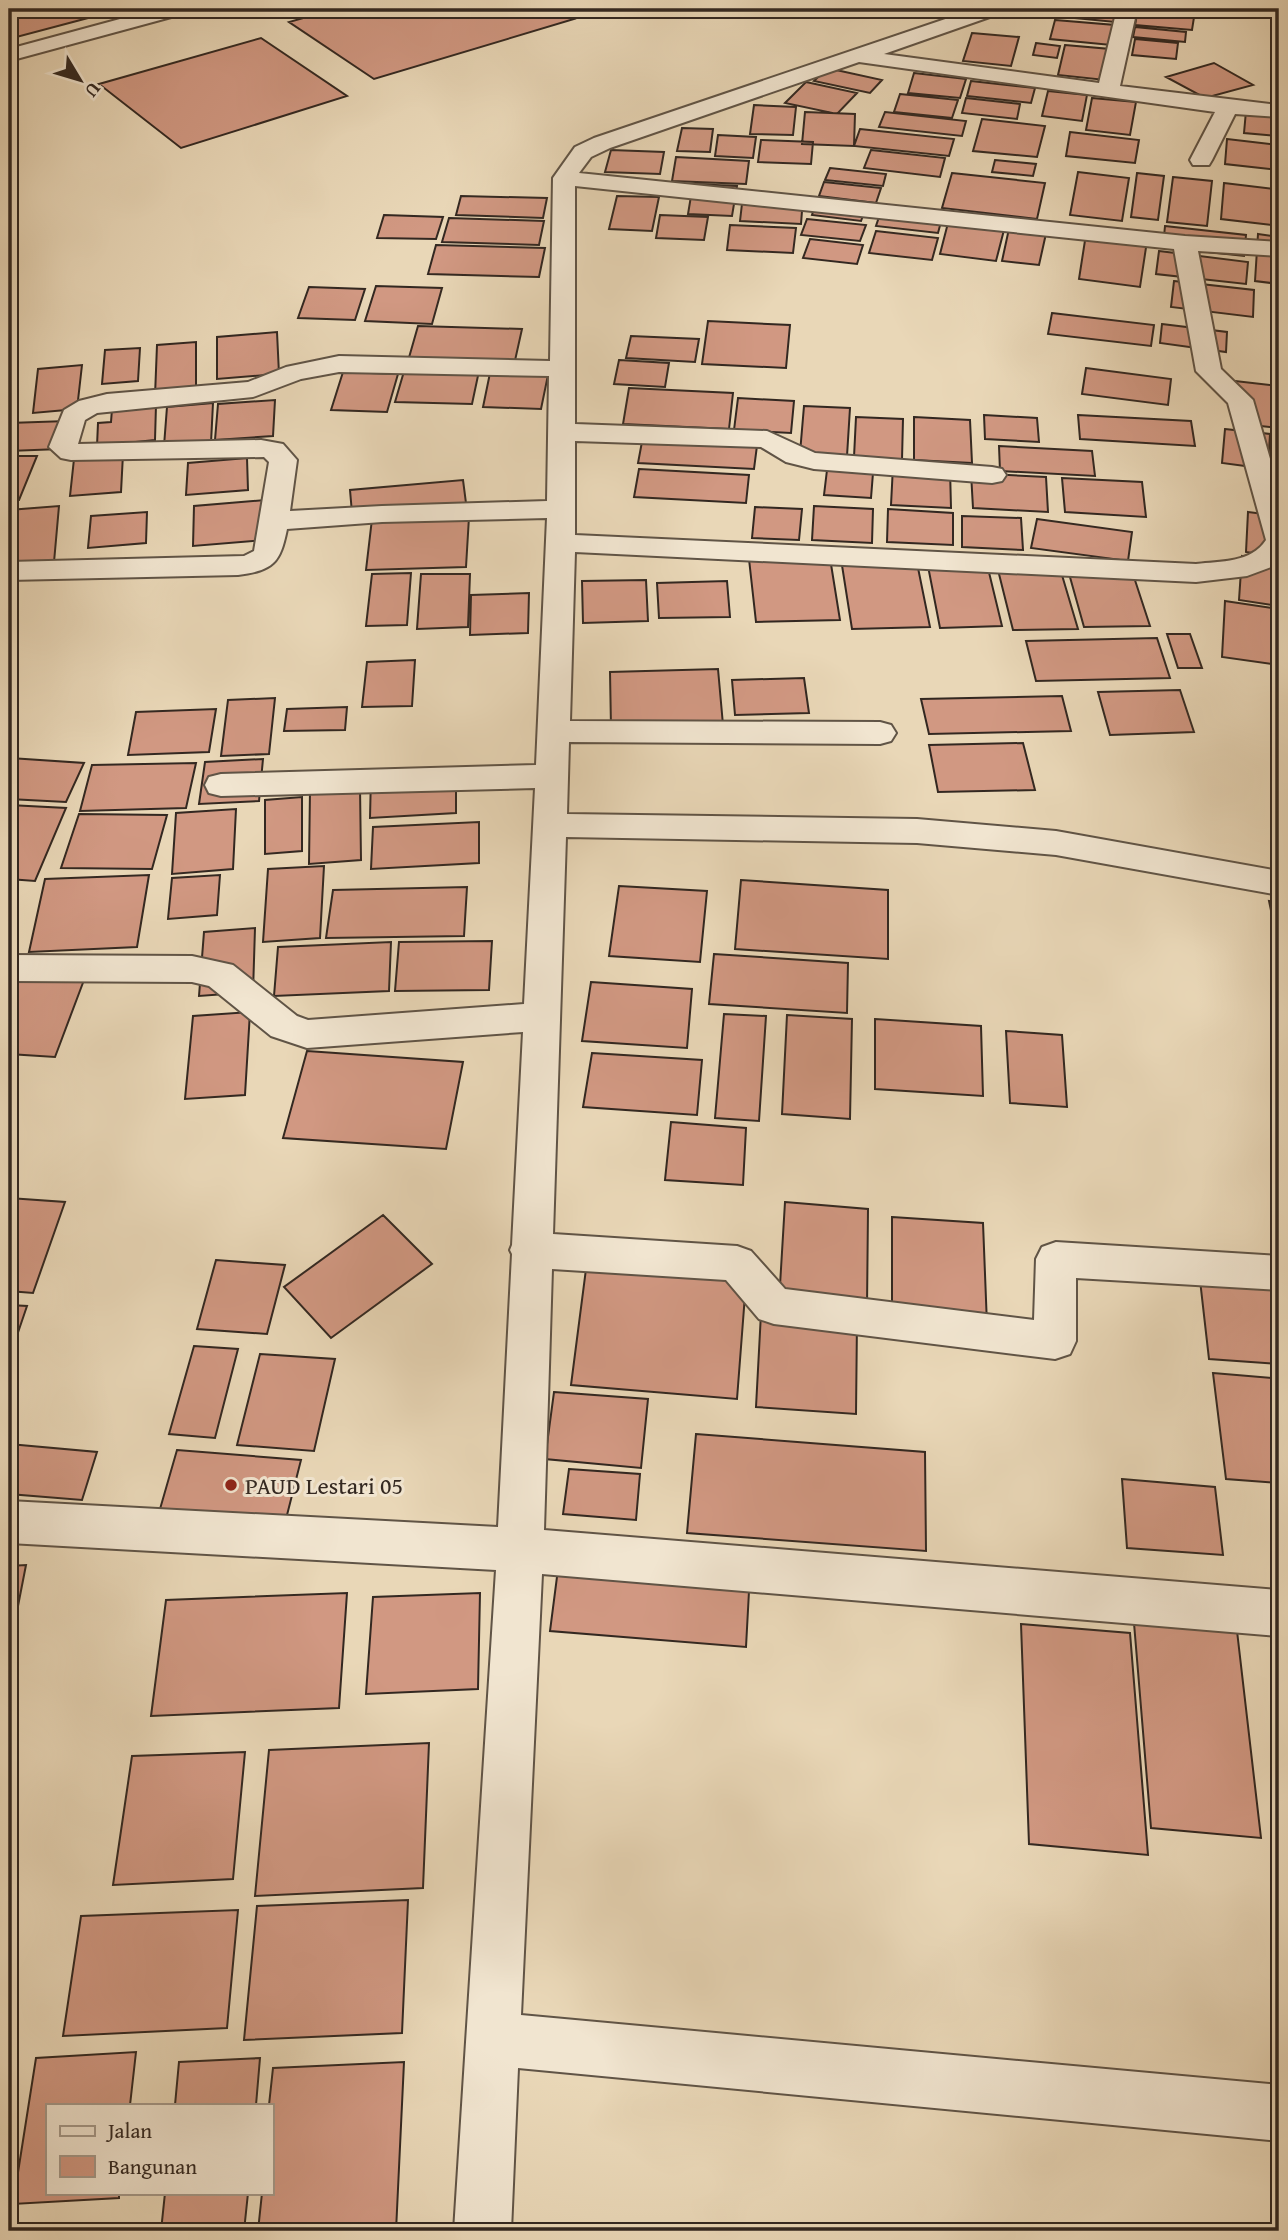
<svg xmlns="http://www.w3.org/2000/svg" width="1288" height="2240" font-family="'Gentium Book Plus',serif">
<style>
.building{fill:#d19882;stroke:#332821;stroke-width:2}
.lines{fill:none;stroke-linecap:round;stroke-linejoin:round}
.minor-casing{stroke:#605446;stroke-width:4}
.minor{fill:#f1e5d0;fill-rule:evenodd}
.poi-dot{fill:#8f2418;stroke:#f1e5d0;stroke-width:2.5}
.labels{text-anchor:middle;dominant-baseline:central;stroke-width:6;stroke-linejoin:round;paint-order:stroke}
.poi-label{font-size:24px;fill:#332821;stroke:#f1e5d0;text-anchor:start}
</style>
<rect width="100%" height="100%" fill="#e9d7b7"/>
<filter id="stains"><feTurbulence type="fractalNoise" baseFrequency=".00286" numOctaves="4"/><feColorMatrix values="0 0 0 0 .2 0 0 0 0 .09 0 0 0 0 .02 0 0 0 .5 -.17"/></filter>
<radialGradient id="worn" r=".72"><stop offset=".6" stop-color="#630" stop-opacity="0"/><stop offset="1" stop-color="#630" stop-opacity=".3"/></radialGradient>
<!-- building -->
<path class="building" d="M9,9h67l12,9 -79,21z
M335,9h221l18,10 -200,60 -85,-57z
M1057,9h61l-3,13 -60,-6z
M1138,9l57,2 -3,19 -57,-5z
M1202,9h47l-1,5z
M1055,20l60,5 -4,20 -61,-6z
M1135,27l51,5 -1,10 -52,-5z
M972,33l47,4 -8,29 -48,-5z
M261,38l86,58 -166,52 -82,-64z
M1135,39l43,4 -2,16 -44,-4z
M1036,43l24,3 -3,12 -24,-3z
M1065,45l45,4 -5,31 -47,-5z
M1214,63l39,22 -48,13 -39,-21z
M827,68l55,12 -12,13 -56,-12z
M914,73l52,6 -6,19 -52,-5z
M971,81l64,7 -4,15 -64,-7z
M806,82l51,11 -20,21 -52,-11z
M1048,91l39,4 -5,26 -40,-5z
M900,94l58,6 -6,18 -58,-6z
M966,98l54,6 -3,15 -55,-6z
M1092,98l44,4 -6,33 -44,-5z
M754,105l42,2 -3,28 -43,-1z
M1246,111l33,3v22l-35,-3z
M805,112l50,2 -1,32 -52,-2z
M885,112l81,9 -4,15 -83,-9z
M982,119l63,7 -8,31 -64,-6z
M682,128l31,1 -3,23 -33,-1z
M860,129l94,10 -5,17 -95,-10z
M1070,132l69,8 -4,23 -69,-7z
M718,135l38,2 -3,21 -38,-2z
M1227,139l52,6v25l-54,-6z
M761,140l52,2 -2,22 -53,-2z
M611,150l53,2 -4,22 -55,-2z
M871,150l74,8 -5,19 -76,-9z
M676,157l73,4 -3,23 -74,-3z
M995,160l41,4 -3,12 -41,-4z
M830,168l56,6 -3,12 -58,-6z
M1078,172l51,6 -7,43 -52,-6z
M952,173l93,10 -8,36 -95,-11z
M1137,173l27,3 -6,44 -27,-3z
M1173,177l39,4 -5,45 -40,-4z
M824,182l57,6 -5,15 -57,-7z
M1224,183l50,6 -2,36 -51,-6z
M693,184l44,2 -5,30 -44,-2z
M743,195l60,3 -2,26 -61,-3z
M461,196l86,2 -4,20 -87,-3z
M617,196l42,1 -7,34 -43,-2z
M817,200l50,5 -6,16 -49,-6z
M881,211l61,7 -4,15 -62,-7z
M384,215l59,2 -7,22 -59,-1z
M660,215l48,2 -4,23 -48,-2z
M449,218l95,3 -5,24 -97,-3z
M807,219l59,6 -6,16 -59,-6z
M949,219l56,7 -9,35 -56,-7z
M1010,224l37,5 -8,36 -37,-4z
M730,225l66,3 -3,25 -66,-3z
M1165,226l81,9 -2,21 -81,-9z
M876,231l62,7 -6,22 -63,-7z
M1086,234l61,7 -7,46 -61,-8z
M1258,234l21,3v47l-24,-3z
M810,239l53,6 -6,19 -54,-6z
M436,245l109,3 -6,29 -111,-3z
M1159,251l89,11 -2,22 -90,-10z
M1174,281l80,9 -1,27 -82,-10z
M376,286l66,2 -10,36 -67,-3z
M309,287l56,2 -10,31 -57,-2z
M1052,313l102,12 -3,21 -103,-12z
M708,321l82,4 -4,43 -84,-4z
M1162,324l65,8 -1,20 -66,-9z
M418,326l104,3 -8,36 -106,-4z
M277,332l2,42 -62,5v-42z
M631,336l68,3 -4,23 -69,-4z
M196,342v50l-41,4 2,-51z
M140,348l-2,33 -36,3 3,-34z
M619,360l50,3 -4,24 -51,-3z
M82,365l-5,44 -44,4 5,-44z
M405,368l74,3 -7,33 -77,-2z
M1086,368l85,11 -3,26 -86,-11z
M343,372l55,2 -11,38 -56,-2z
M490,373l58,2 -7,34 -58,-2z
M1235,381l44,5 -1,42 -45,-5z
M629,388l104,5 -4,36 -106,-5z
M738,398l56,3 -3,32 -57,-3z
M275,400l-2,36 -58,4 3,-36z
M213,403l-2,40 -47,3 3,-39z
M156,405l-1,35 -58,6 1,-23 13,-1 1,-13z
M804,406l46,2 -3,48 -47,-3z
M984,415l53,3 2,24 -54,-3z
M1078,415l113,6 4,25 -115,-7z
M856,417l47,2 -1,41 -48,-3z
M914,417l56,3 2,43 -58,-3z
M67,421l-7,28 -51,2v-28z
M1225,429l45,5 -2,35 -46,-6z
M644,431l114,7 -4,31 -116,-6z
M999,446l93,5 3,25 -95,-5z
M123,454l-2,38 -51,4 4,-37z
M9,456h28l-18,44h-10z
M247,458l1,32 -62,5 2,-32z
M893,466l57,3 1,39 -60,-3z
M639,469l110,6 -3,28 -112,-6z
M827,470l46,3 -2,25 -47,-3z
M971,473l75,4 2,35 -75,-4z
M1062,478l80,4 4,35 -81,-5z
M463,480l3,23 -114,10 -2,-23z
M265,500l1,40 -73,6 1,-40z
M59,506l-5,56 -45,4v-56z
M814,506l59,3 -1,34 -60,-3z
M755,507l47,2 -3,31 -47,-2z
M888,509l65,4v32l-66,-3z
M147,512l-1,31 -58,5 3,-32z
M1248,512l31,4v41l-33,-5z
M962,516l59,2 2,32 -61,-3z
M469,517l-3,50 -100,3 6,-51z
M1037,519l95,13 -4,29 -97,-13z
M1242,556l37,5v45l-40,-6z
M830,558l10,62 -84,2 -7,-63z
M916,558l14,69 -78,2 -11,-70z
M986,560l16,66 -62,2 -13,-67z
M1059,565l19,64 -65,1 -16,-64z
M1131,568l19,58 -66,1 -16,-57z
M411,573l-4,52 -41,1 6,-52z
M421,574h49l-2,53 -51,2z
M646,580l2,41 -65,2 -1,-42z
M727,581l3,36 -71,1 -2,-35z
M529,593l-1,40 -58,2 1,-40z
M1225,601l54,8v56l-57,-8z
M1167,634h23l12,34h-24z
M1157,638l13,40 -134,3 -10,-40z
M415,660l-3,46 -50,1 5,-45z
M718,669l5,56 -112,3 -1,-56z
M804,678l5,35 -74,2 -3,-35z
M1180,690l14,42 -84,3 -12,-43z
M1062,696l9,35 -142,3 -8,-35z
M275,698l-6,56 -48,2 7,-56z
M347,707l-2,23 -61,1 3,-22z
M216,709l-7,43 -81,3 8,-43z
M1023,743l12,47 -97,2 -9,-47z
M10,758l74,5 -18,39 -57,-3z
M263,759l-4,42 -60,3 6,-42z
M196,763l-10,45 -106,3 12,-46z
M456,770v43l-86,5 1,-43z
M360,787l1,73 -52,4 1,-74z
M302,797v54l-37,3v-54z
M9,805l57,3 -31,73 -26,-2z
M236,809l-3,60 -61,5 4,-61z
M79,814l88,1 -15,54 -91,-1z
M479,822v41l-108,6 2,-42z
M324,866l-4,72 -57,4 5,-73z
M149,875l-12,72 -108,5 16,-73z
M220,875l-3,40 -49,4 4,-41z
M741,880l147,10v69l-153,-10z
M619,886l88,5 -7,71 -91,-6z
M467,887l-3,49 -138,2 7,-48z
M1269,901l10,1v47z
M255,928l-2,64 -54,4 5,-64z
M492,941l-3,49 -94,1 4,-49z
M391,942l-2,49 -115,5 4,-49z
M714,954l134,9 -1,50 -138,-9z
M9,976l75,4 -29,77 -46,-3z
M591,982l101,7 -5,59 -105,-7z
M250,1012l-5,83 -60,4 8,-83z
M724,1014l42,2 -7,105 -44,-3z
M787,1015l65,4 -2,100 -68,-5z
M875,1019l106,7 2,70 -108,-7z
M1006,1031l56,4 5,72 -57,-4z
M307,1051l156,11 -17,87 -163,-11z
M592,1053l110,7 -5,55 -114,-8z
M671,1122l75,6 -3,57 -78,-5z
M9,1198l56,4 -32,91 -24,-2z
M785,1202l83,7 -1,99 -88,-6z
M383,1215l49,49 -101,74 -47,-51z
M892,1217l91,6 4,102 -95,-7z
M216,1260l69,5 -18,69 -70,-5z
M586,1269l160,13 -9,117 -166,-14z
M1200,1280l79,6v78l-70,-5z
M9,1305l18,1 -18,53z
M761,1313l96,7 -1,94 -100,-7z
M194,1346l44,3 -23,89 -46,-4z
M260,1354l75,5 -21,92 -77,-6z
M1213,1373l60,5 6,43v62l-53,-4z
M554,1392l94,7 -7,69 -96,-9z
M696,1434l229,18 1,99 -239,-18z
M9,1444l88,8 -15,48 -73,-6z
M177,1450l124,10 -15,59 -126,-10z
M569,1469l71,5 -4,46 -73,-6z
M1122,1479l93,8 8,68 -96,-7z
M562,1538l189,16 -5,93 -196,-16z
M26,1565l-17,87v-86z
M347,1593l-8,115 -188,8 15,-116z
M480,1593l-2,96 -112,5 7,-97z
M1134,1623l103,8 24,207 -110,-10z
M1021,1624l109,9 18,222 -119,-11z
M429,1743l-6,145 -168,8 14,-146z
M245,1752l-12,127 -120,6 19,-129z
M408,1900l-6,133 -158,7 13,-134z
M238,1910l-11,118 -164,8 18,-120z
M136,2052l-6,53h-83v88h72v5l-106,6 23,-146z
M260,2058l-4,47h-81l4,-43z
M404,2062l-8,169h-138l4,-38h9l-2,-88 4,-37z
M165,2193h83l-4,38h-83z"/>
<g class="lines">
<!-- minor casing -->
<g class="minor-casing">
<path id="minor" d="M157,9h32l-3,4 -177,48v-12z
M975,9h29l-3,4 -117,41 215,29 18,-74h20l-17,77 159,19v12l-44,-3 -23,46 -3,5h-16l-3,-5 25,-48 -356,-50 -249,86 -19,9 -12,16 606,63 94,6v14l-81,-5 23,118 32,31 26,90v74l-32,12 -51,6 -621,-30 -5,169 310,1 11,3 5,8 -5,8 -11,3 -311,-2 -2,72 350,5 139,12 223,40v24l-223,-40 -139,-12 -351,-6 -13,397 184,12 14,5 34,38 249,31 2,-61 6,-12 14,-5 223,14v34l-203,-12v63l-6,13 -15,5 -281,-35 -15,-5 -33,-39 -174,-11 -8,261 735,60v46l-737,-62 -21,441 758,70v56l-761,-73 -7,163h-57l42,-661 -487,-27v-42l489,26 14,-273 -2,-4 2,-5 11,-213 -216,16 -36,-12 -62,-50 -17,-4 -183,-1v-26l183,1 41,9 64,51 11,4 216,-16 11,-216 -314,8 -12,-3 -4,-8 4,-8 12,-3 315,-9 11,-247 -165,4 -95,7c-7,34 -13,41 -49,46l-229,5v-18l235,-6 10,-5 15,-89 -5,-5 -193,3 -10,-2 -12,-11 15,-37 15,-9 28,-7 141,-12 38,-15 53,-11 211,5 3,-183 22,-31 19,-9zM575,186l599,63 22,122 32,32 38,137c-15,23 -45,21 -70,24l-621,-29v-94l186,6 25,15 28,7 178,14 10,-2 4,-6 -4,-6 -10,-2 -177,-14 -48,-22 -192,-7zM339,372l210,4 -2,125 -165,5 -92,5 7,-51 -14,-16 -22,-4 -183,4 7,-24 12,-7 156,-16 48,-18z"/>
</g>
<!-- minor -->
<use href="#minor" class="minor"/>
</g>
<!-- markers -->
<circle class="poi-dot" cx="231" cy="1485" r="7"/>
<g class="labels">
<!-- poi labels -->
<g class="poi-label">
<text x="245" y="1485">PAUD Lestari 05</text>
</g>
</g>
<!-- margin -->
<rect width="1288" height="2240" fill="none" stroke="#e9d7b7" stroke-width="35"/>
<rect x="10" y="10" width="1267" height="2219" fill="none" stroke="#332821" stroke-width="3.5"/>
<rect x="18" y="18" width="1253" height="2205" fill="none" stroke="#332821" stroke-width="2"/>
<!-- legend -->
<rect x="46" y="2104" width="228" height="91" fill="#f1e5d0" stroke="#a5998a" stroke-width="2"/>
<rect x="60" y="2126" width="35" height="10" fill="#f1e5d0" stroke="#a5998a" stroke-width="2"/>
<text x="108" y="2138" font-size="21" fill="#332821">Jalan</text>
<rect x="60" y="2156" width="35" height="21" fill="#d19882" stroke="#a5998a" stroke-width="2"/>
<text x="108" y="2174" font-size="21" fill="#332821">Bangunan</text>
<!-- north arrow -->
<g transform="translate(80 80) rotate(128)" stroke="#f1e5d0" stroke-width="5" paint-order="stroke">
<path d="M0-5L12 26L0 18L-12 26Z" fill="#332821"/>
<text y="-10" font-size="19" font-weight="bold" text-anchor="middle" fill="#332821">U</text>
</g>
<rect width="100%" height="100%" filter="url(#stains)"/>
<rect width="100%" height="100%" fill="url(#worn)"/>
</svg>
